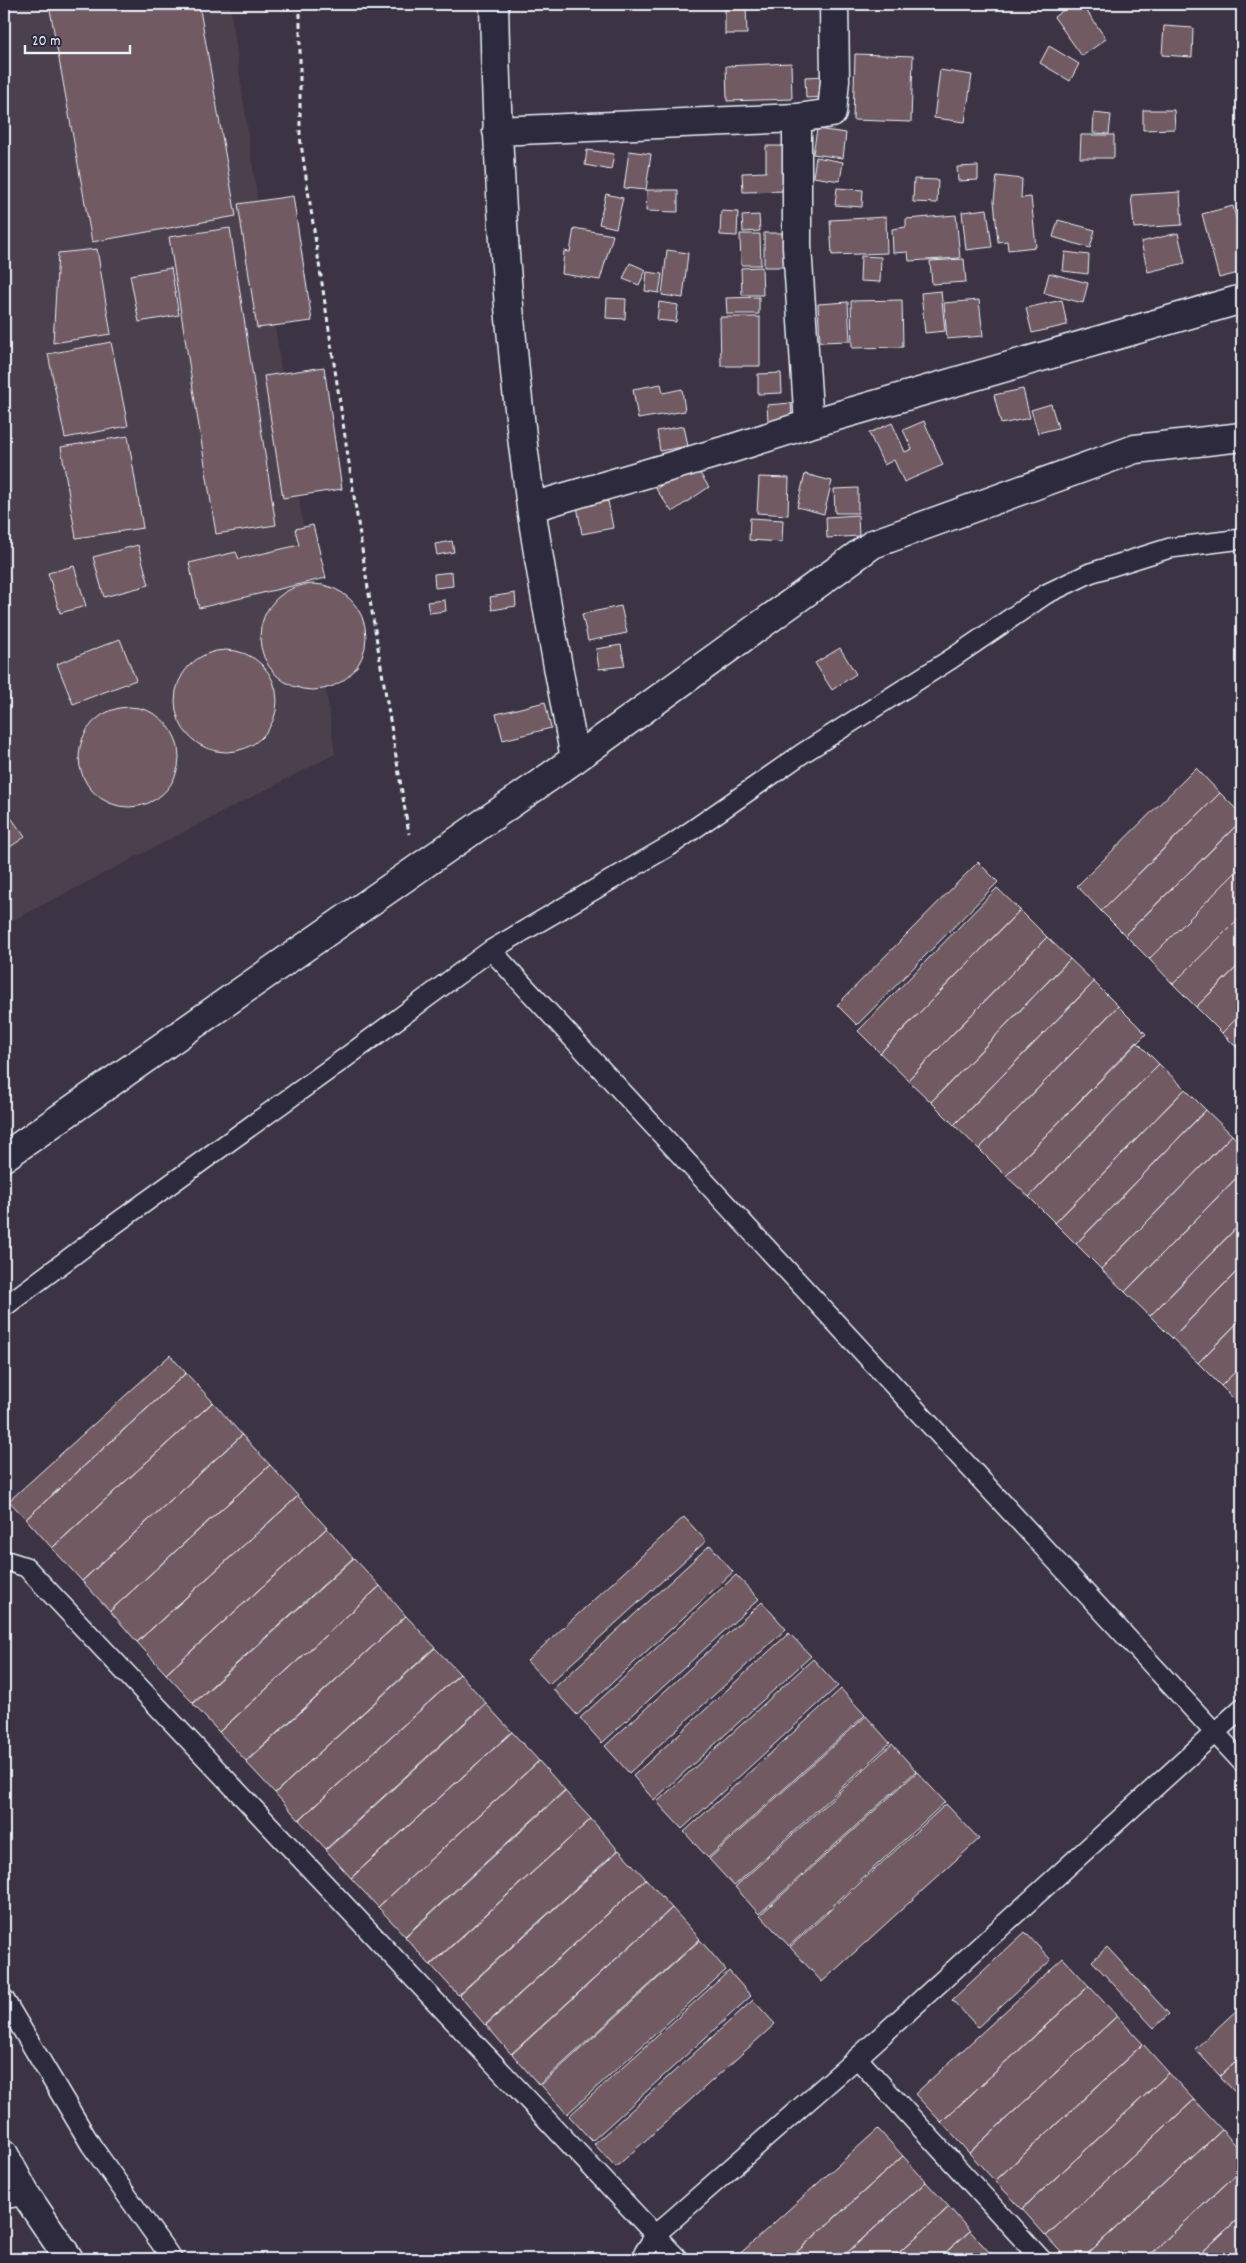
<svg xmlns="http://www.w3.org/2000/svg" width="1246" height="2263" font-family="Dekko,sans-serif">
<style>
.built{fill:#4c3f4d}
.building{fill:#725a62;stroke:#e8f1f8}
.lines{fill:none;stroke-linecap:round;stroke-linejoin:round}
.service-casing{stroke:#e8f1f8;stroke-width:22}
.minor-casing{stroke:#e8f1f8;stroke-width:31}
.tertiary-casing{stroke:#e8f1f8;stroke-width:31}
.secondary-casing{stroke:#e8f1f8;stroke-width:31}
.path{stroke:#e8f1f8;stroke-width:3;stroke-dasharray:5 4;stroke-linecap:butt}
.service{stroke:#2f2a3d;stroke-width:19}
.minor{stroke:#2f2a3d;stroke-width:28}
.tertiary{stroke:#2f2a3d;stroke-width:28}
.secondary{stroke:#2f2a3d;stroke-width:28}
</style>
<rect width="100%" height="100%" fill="#3c3444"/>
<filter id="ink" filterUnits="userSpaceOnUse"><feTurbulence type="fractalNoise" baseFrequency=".02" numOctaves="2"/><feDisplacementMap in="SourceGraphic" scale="10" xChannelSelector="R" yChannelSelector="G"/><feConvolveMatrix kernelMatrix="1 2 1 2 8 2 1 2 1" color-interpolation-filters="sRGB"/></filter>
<g filter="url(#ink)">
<!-- built -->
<path class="built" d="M4,4h226l105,750 -331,171z"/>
<!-- building -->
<path class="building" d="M49,4h150l37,212 -144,26z
M1072,4h10l24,35 -24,17 -28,-39z
M725,5h21l1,29h-22z
M1164,26l29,2 -1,29 -30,-2z
M1049,46l30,18 -9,17 -30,-18z
M855,54l58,2 -2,66 -58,-2z
M791,63l1,36 -65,2 -1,-35z
M940,70l32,5 -7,47 -31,-4z
M825,76l1,21 -20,1 -1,-21z
M1143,110h31l1,19 -32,1z
M1094,113l17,2 -2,19 -16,-1z
M817,129l29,4 -3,25 -30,-4z
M1081,135h33v23h-34z
M766,146h22l1,45 -46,1 -1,-19 24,-1z
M587,150l27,4 -3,16 -26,-5z
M629,151l22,3 -5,36 -22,-2z
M816,157l27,5 -3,19 -27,-4z
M978,166v14l-20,1 -1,-14z
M997,176l25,3 -1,19 10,-1 5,50 -28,3 -1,-9 -9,1 -4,-41z
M914,179l24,1 -1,23 -24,-1z
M837,188l26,2 -1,17 -27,-2z
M647,190h31v22l-32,-1z
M1180,192l2,33 -48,3 -3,-33z
M606,194l17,4 -7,30 -17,-4z
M293,196l19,125 -55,7 -19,-124z
M1233,206l4,16 5,-2v52l-23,6 -17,-64z
M987,209l5,38 -26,3 -4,-38z
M721,211l17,1 -1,24 -17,-1z
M759,215l1,16 -17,1 -1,-16z
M956,215l4,43 -51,3 -1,-9 -15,1 -1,-24 14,-2v-8z
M886,217l1,36 -55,2 -2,-35z
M1058,220l37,10 -5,18 -37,-11z
M230,228l46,297 -60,9 -47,-297z
M574,228l39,7 -13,45 -38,-6 2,-23 6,1z
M764,233h23l1,34h-24z
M1178,233l7,30 -37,9 -7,-30z
M740,234h20l1,31h-20z
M97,249l14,85 -58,9 5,-90z
M667,250l21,3 -5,45 -21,-3z
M1065,252l24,3 -1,19 -25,-3z
M861,256l20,1 -1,25 -20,-1z
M964,259l2,23 -34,2 -2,-23z
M630,263l16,7 -7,15 -16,-6z
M762,267l1,28h-21l-1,-27z
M171,268l8,47 -40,7 -9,-47z
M647,272l15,2 -3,19 -14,-2z
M1049,273l39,10 -5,20 -39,-10z
M941,291l4,40 -20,2 -4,-40z
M759,297v17h-32l-1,-16z
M607,298l19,1 -1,20 -19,-1z
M902,300l1,47 -51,1 -1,-47z
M979,300l4,36 -36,3 -3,-36z
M1062,300l5,25 -35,8 -6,-25z
M659,302l19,3 -2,17 -19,-2z
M848,302l2,39 -30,1 -2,-38z
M720,317h40v49h-39z
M111,342l17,84 -63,12 -17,-84z
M324,367l18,122 -59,9 -19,-122z
M781,373l1,20 -24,1v-20z
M661,384l2,9 19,-4 3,22 -47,8 -5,-30z
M1023,389l7,29 -29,6 -7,-29z
M791,403l1,16 -24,2 -1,-16z
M1051,404l7,24 -20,5 -7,-23z
M924,421l19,44 -39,17 -10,-22 -10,5 -15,-32 23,-10 13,29 7,-3 -9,-19z
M684,426l4,20 -28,5 -3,-20z
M128,436l15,92 -67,10 -15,-91z
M693,463l16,24 -37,25 -16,-23z
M805,474l27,7 -8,33 -27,-7z
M759,477l30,1 -1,37 -31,-2z
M858,488v25h-23l-1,-24z
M608,501l5,27 -31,6 -5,-28z
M858,515l1,21 -32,2 -1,-21z
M750,518l33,2 -1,22 -33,-2z
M313,525l13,53 -127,30 -10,-45 47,-11 3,7 60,-14 -4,-16z
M452,541l2,11 -17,3 -2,-11z
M138,545l11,40 -45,12 -11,-40z
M74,566l12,40 -26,7 -12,-40z
M452,572l1,14 -18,2 -1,-14z
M260 637a53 53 0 1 1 106 0a53 53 0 1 1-106 0Z
M515,593l1,13 -24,4 -2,-13z
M445,600l1,11 -17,2 -2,-11z
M621,606l6,27 -39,8 -6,-27z
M120,639l16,41 -63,24 -16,-40z
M621,645l4,21 -26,3 -3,-20z
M840,648l16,26 -24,16 -17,-27z
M175 701a51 51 0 1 1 102 0a51 51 0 1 1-102 0Z
M545,702l6,26 -48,12 -7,-26z
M79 757a50 50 0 1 1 100 0a50 50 0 1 1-100 0Z
M1196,768l24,25 -119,118 -24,-25z
M1220,793l22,22v5l-117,115 -24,-24z
M4,808l21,29 -21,14z
M1242,820v46l-93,93 -24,-24z
M978,862l20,20 -141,143 -20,-20z
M1242,866v49l-69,69 -24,-25z
M997,888l23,22 -140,143 -22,-22z
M1020,910l27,27 -139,143 -28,-27z
M1242,915v47l-46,45 -23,-23z
M1047,937l23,22 -139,143 -23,-22z
M1070,959l24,23 -140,143 -23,-23z
M1242,962v51l-20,20 -26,-26z
M1094,982l24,24 -139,143 -25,-24z
M1118,1006l28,28 -140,142 -27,-27z
M1242,1013v40l-20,-20z
M1137,1042l22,22 -130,133 -23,-21z
M1159,1064l26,25 -130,134 -26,-26z
M1185,1089l21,21 -130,134 -21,-21z
M1206,1110l26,25 -131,134 -25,-25z
M1232,1135l10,10v27l-117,120 -24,-23z
M1242,1172v50l-92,94 -25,-24z
M1242,1222v44l-70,72 -22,-22z
M1242,1266v52l-44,45 -26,-25z
M1242,1318v47l-21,21 -23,-23z
M170,1355l16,18 -160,146 -17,-18z
M1242,1365v42l-21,-21z
M186,1373l27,29 -161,146 -26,-29z
M213,1402l29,33 -160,146 -30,-33z
M242,1435l28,30 -160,146 -28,-30z
M270,1465l28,31 -161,146 -27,-31z
M298,1496l29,32 -161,146 -29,-32z
M684,1517l22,24 -157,143 -22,-23z
M327,1528l26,30 -160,145 -27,-29z
M710,1545l23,27 -156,143 -24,-26z
M354,1558l26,28 -161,146 -26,-28z
M736,1575l23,24 -157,144 -22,-25z
M380,1586l26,30 -160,145 -27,-29z
M762,1602l24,27 -157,144 -24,-27z
M406,1616l29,31 -160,146 -29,-31z
M789,1633l22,23 -157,144 -21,-24z
M435,1648l25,26 -161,146 -24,-27z
M813,1659l25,27 -156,143 -25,-27z
M460,1674l26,29 -160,146 -27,-29z
M841,1689l24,26 -157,143 -24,-26z
M486,1704l26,28 -161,146 -25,-28z
M866,1716l24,27 -156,143 -25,-27z
M512,1732l27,29 -161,146 -27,-29z
M892,1744l24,27 -157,143 -24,-27z
M539,1761l26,29 -160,146 -27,-29z
M917,1772l28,30 -156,144 -29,-31z
M565,1791l26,28 -161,146 -25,-28z
M946,1804l33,35 -157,143 -32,-35z
M591,1819l27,31 -160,145 -27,-30z
M619,1850l27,29 -161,146 -26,-30z
M646,1879l26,29 -161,146 -25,-29z
M672,1908l28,31 -161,146 -27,-31z
M1025,1932l26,28 -73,67 -26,-27z
M700,1940l26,30 -159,144 -26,-29z
M1107,1947l62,67 -15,14 -62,-67z
M1063,1958l26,28 -148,136 -26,-28z
M729,1971l22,25 -159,145 -23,-25z
M1089,1986l28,30 -148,137 -28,-31z
M753,2000l22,24 -159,143 -22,-23z
M1242,2005v50l-22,21 -25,-27z
M1117,2016l26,28 -148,137 -26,-28z
M1143,2044l26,29 -147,136 -27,-28z
M1242,2055v45l-22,-24z
M1169,2073l25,27 -148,136 -24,-27z
M1194,2100l28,30 -140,129h-15l-21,-23z
M878,2129l25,27 -114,103h-55z
M1222,2130l20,22v17l-97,90h-63z
M903,2156l23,26 -86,77h-51z
M1242,2169v46l-47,44h-50z
M926,2182l23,25 -57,52h-52z
M949,2207l21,24 -32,28h-46z
M1242,2215v44h-47z
M970,2231l20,22 -7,6h-45z
M990,2253l6,6h-13z"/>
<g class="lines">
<!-- service casing -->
<g class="service-casing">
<path id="service" d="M491,950l751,812
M4,1307l111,-83 230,-166 146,-108 180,-105 132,-92 148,-94 95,-65 44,-21 80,-25 72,-9
M4,1560l22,7 652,692
M4,1999l87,146 81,114
M857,2058l184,201
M4,2199l22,-4
M640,2259l16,-25 201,-176 385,-350"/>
</g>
<!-- minor casing -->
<g class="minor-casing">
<path id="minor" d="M494,4c3,168 14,336 37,503 12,84 29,168 44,252
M497,131l300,-13
M809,424l-12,-177v-129l35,-5 3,-33 -1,-76
M532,507l195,-57 82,-26 433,-125"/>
</g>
<!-- tertiary casing -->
<g class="tertiary-casing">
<path id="tertiary" d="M4,1157l571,-398 298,-215 262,-95 107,-12"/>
</g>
<!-- secondary casing -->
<g class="secondary-casing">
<path id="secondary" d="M4,2154l22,41 43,64"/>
</g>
<!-- path -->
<path class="path" d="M300,4v133l66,439 43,258"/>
<!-- service -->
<use href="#service" class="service"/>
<!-- minor -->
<use href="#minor" class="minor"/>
<!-- tertiary -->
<use href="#tertiary" class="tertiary"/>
<!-- secondary -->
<use href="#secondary" class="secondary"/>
</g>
</g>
<!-- margin -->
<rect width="1246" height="2263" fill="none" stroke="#2f2a3d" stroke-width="20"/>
<rect x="10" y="10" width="1226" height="2243" fill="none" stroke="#e8f1f8" stroke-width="2" filter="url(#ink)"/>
<!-- scale -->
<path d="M25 45v8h105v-8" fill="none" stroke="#e8f1f8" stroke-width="2.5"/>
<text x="32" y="45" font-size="15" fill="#e8f1f8" stroke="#2f2a3d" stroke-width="4" paint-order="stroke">20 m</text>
</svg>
